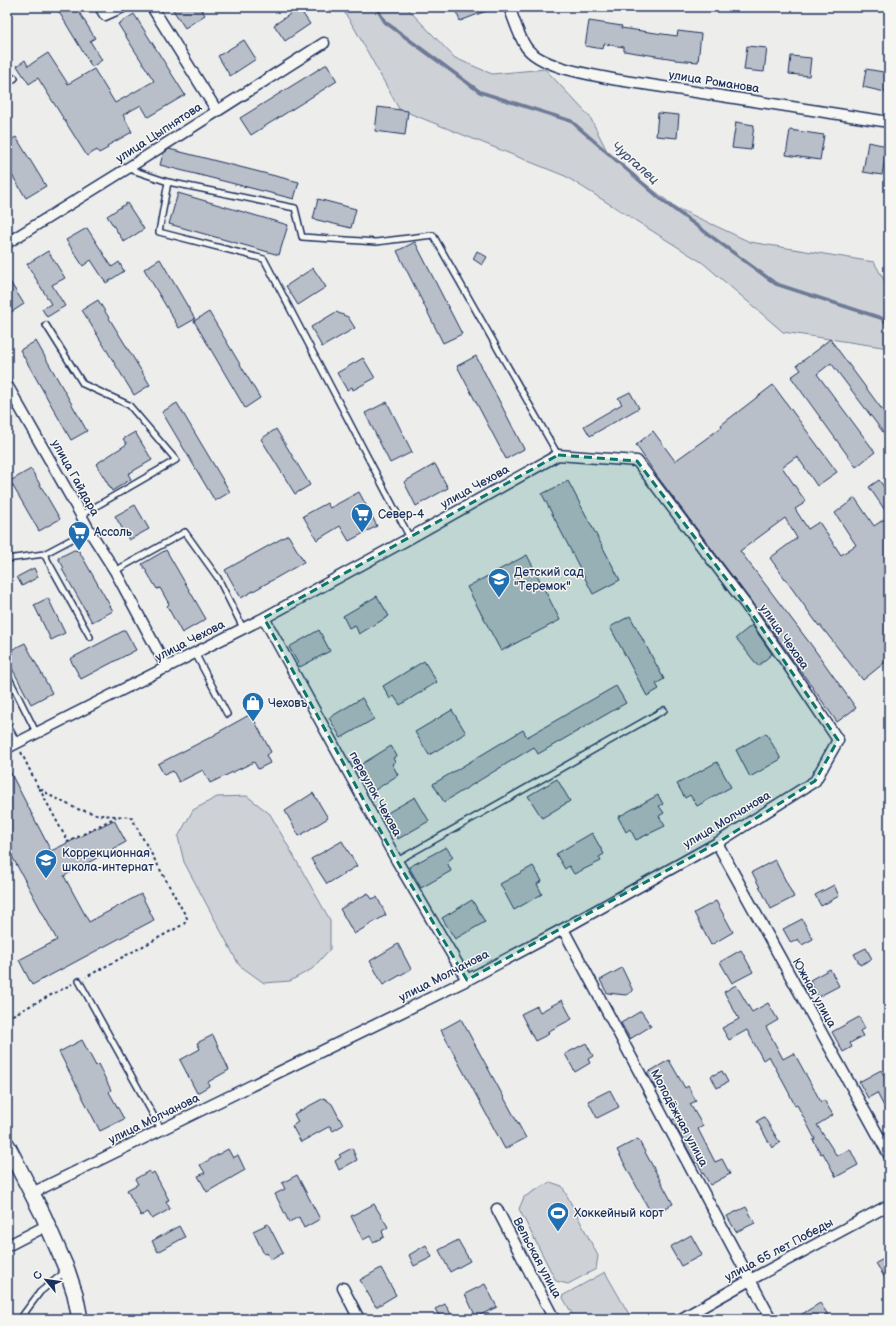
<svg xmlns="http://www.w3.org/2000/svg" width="896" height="1326" font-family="'Balsamiq Sans',sans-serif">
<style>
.green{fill:#ced2d7;stroke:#74809a}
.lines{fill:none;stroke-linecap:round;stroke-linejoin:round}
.stream{stroke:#6e7a96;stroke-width:3.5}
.building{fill:#b9bfc8;stroke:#1b2f5e}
.lane-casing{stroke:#1b2f5e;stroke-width:8}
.street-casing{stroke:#1b2f5e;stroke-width:13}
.secondary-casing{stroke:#1b2f5e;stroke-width:18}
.path{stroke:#1b2f5e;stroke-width:2;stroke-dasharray:3 3;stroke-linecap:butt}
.lane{stroke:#f6f6f2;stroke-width:5}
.street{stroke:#f6f6f2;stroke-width:10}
.secondary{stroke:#f6f6f2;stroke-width:15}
.marked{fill:#0f766e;fill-opacity:0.2;stroke:#0f766e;stroke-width:3;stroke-dasharray:8 5;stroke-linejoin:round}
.labels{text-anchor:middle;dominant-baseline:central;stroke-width:3;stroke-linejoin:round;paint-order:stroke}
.street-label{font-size:12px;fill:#1b2f5e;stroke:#f6f6f2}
.poi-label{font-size:12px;fill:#1b2f5e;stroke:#f6f6f2;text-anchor:start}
.water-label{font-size:13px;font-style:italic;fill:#44547a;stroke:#f6f6f2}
</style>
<rect width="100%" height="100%" fill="#edeeec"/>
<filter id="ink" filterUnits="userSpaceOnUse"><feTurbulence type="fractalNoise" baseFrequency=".025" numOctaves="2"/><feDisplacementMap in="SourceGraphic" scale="8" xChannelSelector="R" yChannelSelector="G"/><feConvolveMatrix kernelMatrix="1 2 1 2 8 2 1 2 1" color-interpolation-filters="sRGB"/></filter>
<g filter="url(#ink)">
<!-- green -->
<path class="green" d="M341,7h65l49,51 37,16 53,-5 45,48 19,38 66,52 75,35 124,20 15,27v59l-106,-16 -80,-69 -138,-87 -166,-67 -44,-80z
M247,796l23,18 60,106v29l-18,20 -22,12 -26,2 -25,-18 -55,-103 -6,-25 15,-27 24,-13z
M550,1182l12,4 36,70 -2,13 -28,15 -12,-3 -37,-72 5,-12z
M605,1272l25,44 -6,3h-49l-13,-23z"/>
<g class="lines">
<!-- stream -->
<path class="stream" d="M376,7l9,15 95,70 91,29 92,80 113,83 105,34 8,6"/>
</g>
<!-- building -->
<path class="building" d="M56,7h20l19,31 -5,3 12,19 -10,7z
M171,7h29l5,8 -20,13z
M454,7h40v1l-34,13z
M299,8l11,16 -25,17 -11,-16z
M134,14l51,81 -37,22 -7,-12 -18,10 9,17 -25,14 1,2 -9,5 -2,-3 -10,6 -49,-78 -9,6 -12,-18 8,-6 3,6 20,-13 20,31 26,-15 21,34 39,-22 -36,-57z
M589,21l33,5 -1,2 56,8 1,-5 23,3 -3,28 -23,-2v-1l-51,-8v-4l-20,-3 -1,5 -18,-3z
M244,40l12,19 -26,17 -12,-20z
M747,46l20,2 -3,24 -20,-2z
M791,56l20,2 -2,18 -20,-2z
M327,64l10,17 -86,54 -11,-17z
M866,69l23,4v20l-26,-6z
M378,107l30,4 -3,24 -30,-4z
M658,113l21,2 -2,23 -21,-2z
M736,122l18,3 -3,25 -19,-2z
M790,130l34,5 -4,25 -34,-5z
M16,137l30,49 -20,12 -19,-31v-25z
M868,142l19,4 -5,29 -19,-3z
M169,149l130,33 -5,17 -134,-34 3,-11z
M178,193l110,32 -9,30 -110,-31z
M318,199l38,10 -5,19 -38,-9z
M127,203l17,26 -20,13 -17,-26z
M87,228l25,39 7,-5 5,9 -18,12 -15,-23 -8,6 -17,-26z
M415,242l47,92 -19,9 -46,-92z
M48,251l17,27 -13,7 13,21 -18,11 -5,-8 9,-5 -24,-40z
M477,251l10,6 -5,8 -9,-6z
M160,259l35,60 -16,9 -35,-59z
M313,268l13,19 -28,18 -12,-19z
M7,277l17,27 -17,11z
M98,300l52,85 -16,10 -52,-85z
M209,312l51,86 -15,10 -51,-87z
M336,312l12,5 7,11 -33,19 -11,-20z
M830,339l59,80v21l-58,-77 -14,11 58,78 -19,15 -65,-90 10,-7 -4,-5 23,-17v-1z
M36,341l51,90 -16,9 -51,-90z
M476,356l48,93 -18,10 -49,-93z
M363,358l12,20 -22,12 -1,-3 -5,3 -10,-17z
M773,385l64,87 -20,14 -20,-30 -15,11 24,35 -11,7 13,20 11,-7 22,33 15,-10 -21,-32 20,-15 19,28 15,-10 -20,-29 10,-7 10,14v165l-26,21 -43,-55 -1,1 -49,-68 27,-20 -12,-20 -45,33 72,95 44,62 -19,14 -86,-121 -94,-125 -21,-31 17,-14 22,30 47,-34 -1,-2z
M630,392l9,16 -49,28 -6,-10 38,-22 -4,-6z
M387,402l25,50 -22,11 -25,-50z
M177,403l53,89 -15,9 -53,-89z
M276,429l34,56 -15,9 -34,-55z
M135,432l17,28 -24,14 3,5 -19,12 -16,-27 31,-20 -4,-5z
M435,464l13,24 -32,18 -12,-24z
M31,469l29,50 -21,12 -29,-50z
M568,481l52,99 -27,14 -51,-100z
M359,492l18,34 -28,15 -9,-15 -23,14 -14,-24 24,-13 3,5z
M135,505l14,24 -20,11 -14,-24z
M288,535l16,27 -63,36 -16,-28z
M74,550l5,1 34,60 -21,11 -30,-53 2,-1 -6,-10z
M166,550l40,69 -24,14 -15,-27 2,-2 -9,-16 -3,1 -15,-25z
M527,555l33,65 -59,31 -34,-64z
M34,568l4,9 -16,9 -5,-9z
M377,596l12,20 -30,18 -4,-9 -6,3 -6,-12z
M48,598l17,35 -14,7 -17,-35z
M630,616l34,63 -8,5 3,5 -12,7 -37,-69z
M752,625l20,29 -14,12 -22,-28z
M125,630l11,20 -55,29 -11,-20z
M319,630l11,21 -30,16 -11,-20z
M25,643l27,50 -21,11 -24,-45v-7z
M424,661l13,21 -37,23 -6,-9 -4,3 -7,-13z
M616,686l10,17 -88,51 -4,-7 -90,55 -11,-18 90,-54 4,7z
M362,698l12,21 -33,19 -12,-20z
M452,710l14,23 -37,22 -14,-23z
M251,714l20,38 -5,3 4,8 -12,6 -4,-7 -44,21 -7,-13 -24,12 -6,-11 -9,4 -6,-11 57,-29v-1z
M766,733l15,26 -31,18 -14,-27z
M391,746l6,10 -4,2 2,4 -3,2 6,11 -26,17 -15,-25z
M717,762l14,25 -34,19 -7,-11 -5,3 -8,-14z
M7,766l44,85 63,-31 12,22 -62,34 25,46 52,-28 13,26 -122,65 -13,-25 38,-20 -50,-93z
M557,779l13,22 -28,17 -14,-22z
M313,793l15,25 -29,18 -14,-25z
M658,795l5,9 -4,2 5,7 -5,3 6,10 -29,14 -6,-11 -4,3 -8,-15z
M415,797l14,24 -31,18 -14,-24z
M592,833l12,21 -5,3 2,4 -27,13 -5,-8 -4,3 -9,-15z
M342,841l15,25 -30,18 -16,-25z
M446,847l7,10 -6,5 4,9 -30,17 -12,-21z
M775,860l19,37 -23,12 -19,-37z
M533,866l9,15 -5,3 5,10 -28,16 -14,-26z
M834,885l5,11 -18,10 -6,-11z
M368,893l4,6 5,-2 9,18 -32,19 -14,-25z
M472,900l13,22 -30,17 -13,-21z
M716,901l17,31 -22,13 -17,-32z
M802,919l11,20 -11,6 -4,-6 -7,4 -8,-14z
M398,944l13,25 -28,16 -13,-24z
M866,948l6,11 -12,6 -6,-11z
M741,950l12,22 -21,11 -12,-21z
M622,968l11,23 -7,4 -19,-2 -7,-13z
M830,969l9,17 -21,11 -8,-17z
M736,985l16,27 16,-9 10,17 -12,7 17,32 11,-6 27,49 3,-2 9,15 -16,10 20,31 13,-7 8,16 -22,12 -13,-24 -2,1 -8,-14 2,-1 -18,-34 -2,1 -6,-13 -20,-37 -6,4 -16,-30 -18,10 -7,-12 17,-9 -15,-27z
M562,1000l10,19 -25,13 2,2 -14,7 -14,-27 16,-8 3,6z
M641,1011l10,15 -21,13 -9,-16z
M859,1017l6,11 -5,3 3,5 -13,7 2,4 -9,5 -11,-20z
M461,1019l65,119 -21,11 -64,-119z
M213,1035l16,35 -21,12 1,4 -12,7 -17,-33 20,-11 -3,-6z
M82,1040l14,26 2,-2 13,26 -2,2 15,27 -24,12 -41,-79z
M586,1043l7,13 -5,3 2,4 -15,9 -10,-18z
M669,1060l16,28 3,-2 8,15 -6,3 13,22 -5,3 17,33 7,-3 8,15 -20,11 -13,-23 -2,1 -23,-43 5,-2 -15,-32 -6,3 -9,-16z
M881,1070l8,15v31l-12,-23 -9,5 -9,-16z
M722,1071l6,11 -11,6 -6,-12z
M610,1090l9,17 -22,11 -9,-17z
M324,1098l8,6 11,21 -10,6 -3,-5 -29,16 -9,-16 6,-4 -4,-8z
M764,1117l16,26 -8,5 -15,-27z
M638,1139l35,65 -21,11 -35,-65z
M352,1148l5,12 -18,10 -4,-9 6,-4 -2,-2z
M228,1149l5,9 5,-3 7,15 -38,22 -9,-16 7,-3 -5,-8z
M149,1171l2,3 3,-2 15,28 -3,1 4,8 -18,10 -4,-7 -7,4 -14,-26 11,-6 -3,-5z
M297,1175l23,44 -16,9 -5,-11 -10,5 -14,-28 10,-5 -3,-6z
M374,1204l14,23 -6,4 2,6 -11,5 -3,-6 -7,4 -12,-24z
M746,1207l9,16 -19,9 -9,-16z
M268,1224l15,29 -12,7 -4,-7 -3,1 -11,-23z
M179,1226l6,11 -27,15 -6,-11z
M691,1235l11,20 -21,11 -11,-19z
M458,1240l12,21 -20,11 -11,-22z
M426,1245l6,12 -18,9 -5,-11z
M889,1256v29l-13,-22z
M381,1268l15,27 -20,12 -16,-27z
M485,1284l12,23 -21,10 -11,-23z
M820,1303l11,16h-37z
M445,1304l9,15h-13l-6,-10z"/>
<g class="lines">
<!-- lane casing -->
<g class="lane-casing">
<path id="lane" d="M7,84l8,-6
M129,169l39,13 127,26 7,29 74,5 57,-7 125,220
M168,182l-9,50 105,27 146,279
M46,325l37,59 46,21 47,55 -95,55
M44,554l46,83
M7,559l37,-5 45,-24
M115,571l70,-39 33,46 25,50
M195,653l32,61
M7,674l29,58
M7,724l10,19
M397,861l267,-151
M79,981l82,148
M20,1319l20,-27 26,-21"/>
</g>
<!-- street casing -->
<g class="street-casing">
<path id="street" d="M100,7l5,8 18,-8
M152,7l65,104
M509,7c5,12 10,30 17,40 15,21 67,28 92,33l271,42
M7,243l121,-75 196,-125
M7,385l74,130 8,15 26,41 52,97
M264,618l133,243 70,119
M7,748l257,-130 146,-80 148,-83 79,6 109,144 46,66 46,69 -23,41 -98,62 -154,86 -96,51 -435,213
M717,843l172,312
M563,929l208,390
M497,1209l57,110
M7,1246l41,-21
M343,1288l16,31
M681,1319l69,-39 139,-75"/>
</g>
<!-- secondary casing -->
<g class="secondary-casing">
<path id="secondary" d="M7,1145l36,70 24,55 8,24 5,25"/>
</g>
<!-- path -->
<path class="path" d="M21,752l17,35 13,9 26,13 23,6 31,2 56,101 -3,6 -98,53
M39,788l29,54 48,-25
M7,1018l65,-34"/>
<!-- lane -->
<use href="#lane" class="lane"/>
<!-- street -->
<use href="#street" class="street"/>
<!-- secondary -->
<use href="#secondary" class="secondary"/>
</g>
</g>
<!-- marked area -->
<path class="marked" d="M558,455l79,6 109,144 92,135 -23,41 -98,62 -250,137 -70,-119 -133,-243z"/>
<!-- icons -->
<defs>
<g id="supermarket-pin" transform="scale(1.15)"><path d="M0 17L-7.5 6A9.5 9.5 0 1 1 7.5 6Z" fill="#1f6fb2" stroke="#f6f6f2"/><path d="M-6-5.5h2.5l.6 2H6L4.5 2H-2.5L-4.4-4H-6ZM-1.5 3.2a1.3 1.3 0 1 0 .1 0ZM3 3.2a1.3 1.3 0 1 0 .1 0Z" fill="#fff"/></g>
<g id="school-pin" transform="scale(1.15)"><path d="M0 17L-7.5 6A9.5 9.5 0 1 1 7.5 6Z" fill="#1f6fb2" stroke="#f6f6f2"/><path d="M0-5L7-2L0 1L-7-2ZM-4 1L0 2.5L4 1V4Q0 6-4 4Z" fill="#fff"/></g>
<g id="shop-pin" transform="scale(1.15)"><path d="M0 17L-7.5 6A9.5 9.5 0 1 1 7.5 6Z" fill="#1f6fb2" stroke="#f6f6f2"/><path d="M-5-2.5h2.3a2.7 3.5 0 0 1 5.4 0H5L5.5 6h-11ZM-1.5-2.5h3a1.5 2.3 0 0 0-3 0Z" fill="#fff"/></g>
<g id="stadium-pin" transform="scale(1.15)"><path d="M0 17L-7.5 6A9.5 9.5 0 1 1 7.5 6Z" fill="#1f6fb2" stroke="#f6f6f2"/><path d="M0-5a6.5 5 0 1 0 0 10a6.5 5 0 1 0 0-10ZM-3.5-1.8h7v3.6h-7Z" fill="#fff"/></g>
</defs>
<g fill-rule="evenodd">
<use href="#supermarket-pin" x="362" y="514"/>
<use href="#supermarket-pin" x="79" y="532"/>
<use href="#school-pin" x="499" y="579"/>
<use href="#shop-pin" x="253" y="703"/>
<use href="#school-pin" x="46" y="860"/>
<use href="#stadium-pin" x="558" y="1213"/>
</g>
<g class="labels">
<!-- street labels -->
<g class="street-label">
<text transform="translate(714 82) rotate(9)">улица Романова</text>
<text transform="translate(159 133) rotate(-33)">улица Цыпнятова</text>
<text transform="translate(75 478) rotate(61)">улица Гайдара</text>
<text transform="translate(475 487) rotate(-29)">улица Чехова</text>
<text transform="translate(784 637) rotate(55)">улица Чехова</text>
<text transform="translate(190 641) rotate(-27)">улица Чехова</text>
<text transform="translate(375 794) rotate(61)">переулок Чехова</text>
<text transform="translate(727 820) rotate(-31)">улица Молчанова</text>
<text transform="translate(444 976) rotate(-27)">улица Молчанова</text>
<text transform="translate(814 993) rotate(61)">Южная улица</text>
<text transform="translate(679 1118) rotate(62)">Молодёжная улица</text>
<text transform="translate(154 1119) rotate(-26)">улица Молчанова</text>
<text transform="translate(779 1250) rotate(-28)">улица 65 лет Победы</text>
<text transform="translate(537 1258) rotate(62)">Вельская улица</text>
</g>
<!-- poi labels -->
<g class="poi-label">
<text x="378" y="514">Север-4</text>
<text x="94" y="532">Ассоль</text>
<text x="514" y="572">Детский сад<tspan x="514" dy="14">"Теремок"</tspan></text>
<text x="268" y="703">Чеховъ</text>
<text x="62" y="853">Коррекционная<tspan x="62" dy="14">школа-интернат</tspan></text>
<text x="574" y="1213">Хоккейный корт</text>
</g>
<!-- water labels -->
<g class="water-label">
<text transform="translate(635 163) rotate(41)">Чургалец</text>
</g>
</g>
<!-- margin -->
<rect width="896" height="1326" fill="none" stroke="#f6f6f2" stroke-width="24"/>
<rect x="12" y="12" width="872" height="1302" fill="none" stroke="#1b2f5e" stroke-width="1.5" filter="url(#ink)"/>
<!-- north arrow -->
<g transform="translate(46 1280) rotate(299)" stroke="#f6f6f2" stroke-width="3" paint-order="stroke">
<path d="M0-3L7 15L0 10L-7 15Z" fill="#1b2f5e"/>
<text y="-6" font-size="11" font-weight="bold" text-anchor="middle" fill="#1b2f5e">С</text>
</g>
</svg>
